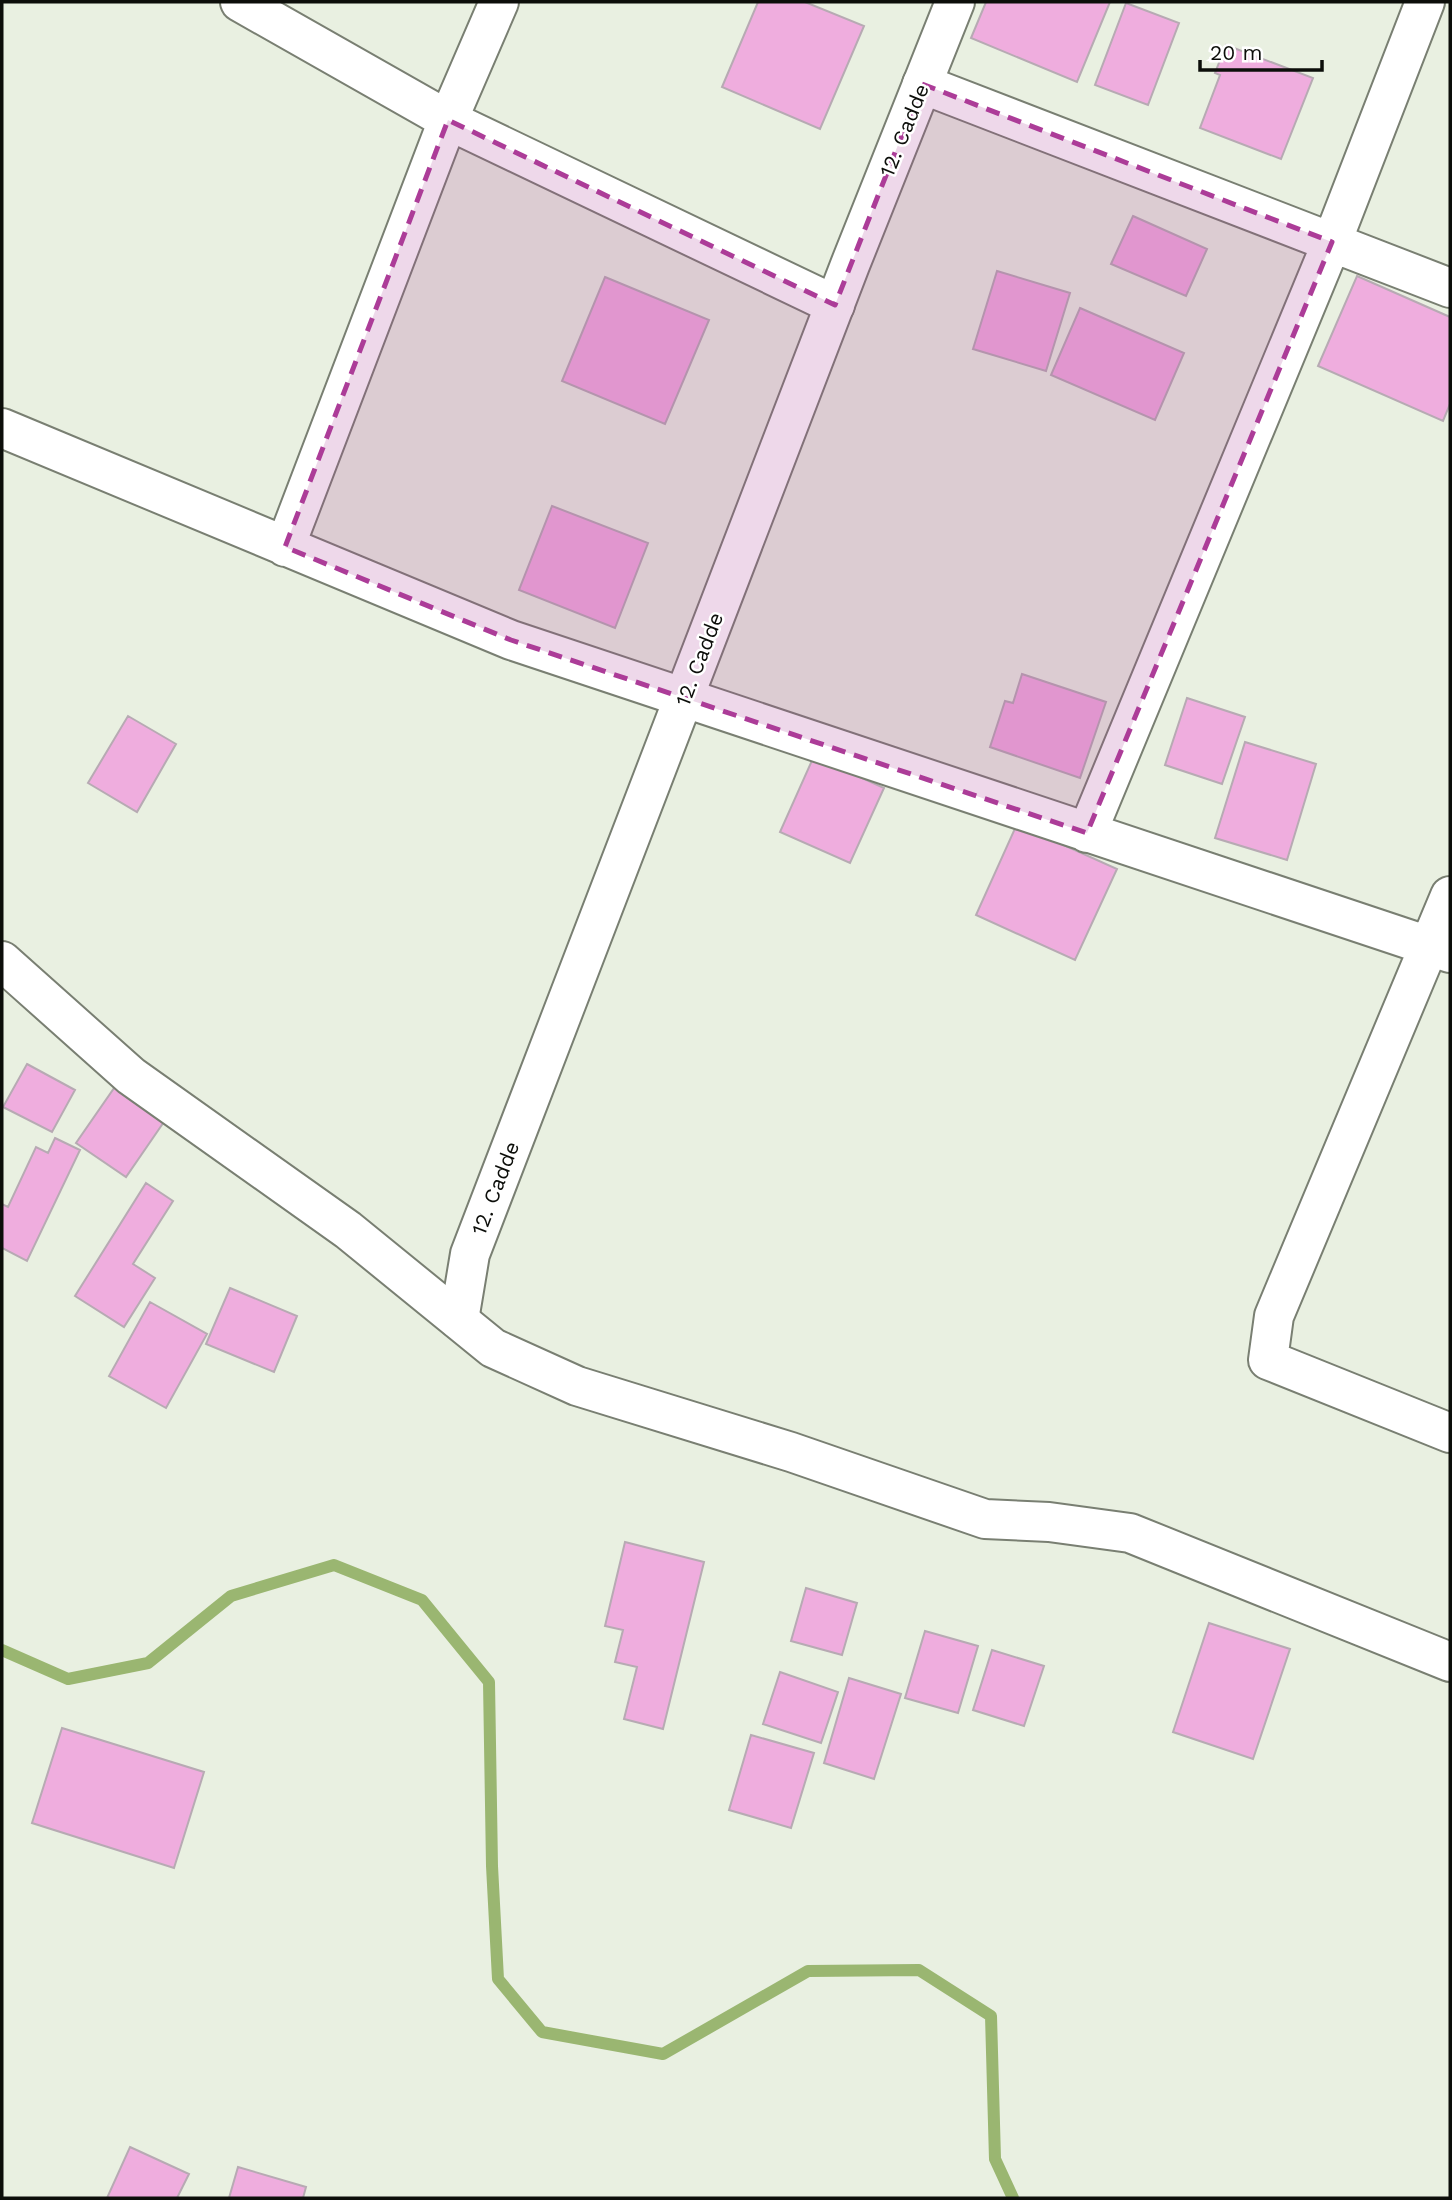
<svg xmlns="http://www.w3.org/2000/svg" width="1452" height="2200" font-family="'Work Sans',sans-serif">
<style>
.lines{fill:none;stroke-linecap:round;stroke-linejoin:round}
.stream{stroke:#9ab671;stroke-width:12}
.building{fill:#efadde;stroke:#b7aab3;stroke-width:2}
.street-casing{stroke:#797f72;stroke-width:42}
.secondary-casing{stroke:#797f72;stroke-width:42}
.street{stroke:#fff;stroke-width:38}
.secondary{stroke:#fff;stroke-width:38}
.marked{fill:#ac3c98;fill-opacity:0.2;stroke:#ac3c98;stroke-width:5;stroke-dasharray:14 9;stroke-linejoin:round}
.labels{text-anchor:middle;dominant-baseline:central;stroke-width:5;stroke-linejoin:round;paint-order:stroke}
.street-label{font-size:21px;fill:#0c0e0a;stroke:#fff}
</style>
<rect width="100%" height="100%" fill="#e9f0e1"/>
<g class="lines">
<!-- stream -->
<path class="stream" d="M2,1650l66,29 80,-16 83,-67 103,-31 88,35 67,82 3,184 6,113 44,53 121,22 145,-83 111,-1 72,46 4,143 18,39"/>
</g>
<!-- building -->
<path class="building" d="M758,2h47l59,24 -44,103 -98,-42z
M986,2h124l-33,80 -106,-44z
M1126,3l53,20 -31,82 -53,-20z
M1226,45l87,33 -32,81 -81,-31 20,-53 -5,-2z
M1133,216l74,33 -21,47 -75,-32z
M997,271l73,22 -24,78 -73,-22z
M1357,276l93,41v87l-7,17 -125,-55z
M605,277l104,43 -44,104 -103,-43z
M1080,308l104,45 -29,67 -104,-45z
M552,506l96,37 -33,85 -96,-38z
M1022,674l84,28 -26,76 -90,-31 15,-46 8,2z
M1187,698l58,19 -23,67 -57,-19z
M128,716l48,28 -39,68 -49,-29z
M1245,742l71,22 -29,96 -72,-22z
M814,756l70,32 -34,75 -70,-31z
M1017,824l100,45 -42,91 -99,-45z
M27,1064l48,26 -23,42 -49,-25z
M119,1081l49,35 -42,61 -50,-34z
M55,1138l25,12 -53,111 -25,-13v-44l6,3 28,-60 12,6z
M146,1183l27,18 -40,63 22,14 -31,49 -49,-31z
M230,1288l67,28 -23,56 -68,-28z
M150,1302l57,32 -41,74 -57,-32z
M625,1542l79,20 -41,167 -39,-10 13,-52 -22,-5 8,-32 -18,-4z
M806,1588l51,15 -15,52 -51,-14z
M1209,1623l81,26 -37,110 -80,-27z
M925,1631l53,15 -20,67 -53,-15z
M992,1650l52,16 -20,60 -51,-16z
M780,1672l58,20 -17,51 -58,-19z
M849,1678l52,16 -27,85 -50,-16z
M62,1728l142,44 -30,96 -142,-45z
M751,1735l63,18 -23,75 -62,-18z
M130,2147l59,27 -12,24h-70z
M238,2167l68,20 -3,11h-74z"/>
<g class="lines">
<!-- street casing -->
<g class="street-casing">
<path id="street" d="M240,2l208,118 387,185
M922,84l528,204
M2,428l509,212 939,313
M285,547l163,-427 51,-118
M1087,833l245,-591 93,-240
M1450,896l-176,420 -6,44 182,73
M2,961l129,115 217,154 145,118 84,38 214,66 194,67 64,3 81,11 320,129"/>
</g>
<!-- secondary casing -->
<g class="secondary-casing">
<path id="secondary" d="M459,1320l11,-66 380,-989 105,-263"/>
</g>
<!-- street -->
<use href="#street" class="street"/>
<!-- secondary -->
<use href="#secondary" class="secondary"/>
</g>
<!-- marked area -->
<path class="marked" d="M922,84l410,158 -245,591 -576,-193 -226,-93 163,-427 387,185z"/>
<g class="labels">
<!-- street labels -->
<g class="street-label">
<text transform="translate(904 130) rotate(-68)">12. Cadde</text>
<text transform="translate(699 659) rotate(-69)">12. Cadde</text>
<text transform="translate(495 1188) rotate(-69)">12. Cadde</text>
</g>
</g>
<!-- border -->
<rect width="1452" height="2200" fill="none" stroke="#0c0e0a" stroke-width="7"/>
<!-- scale -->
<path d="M1200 60v10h122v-10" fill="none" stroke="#0c0e0a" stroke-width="3.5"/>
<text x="1210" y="60" font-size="21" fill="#0c0e0a" stroke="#ffffff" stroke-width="5" paint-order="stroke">20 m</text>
</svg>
